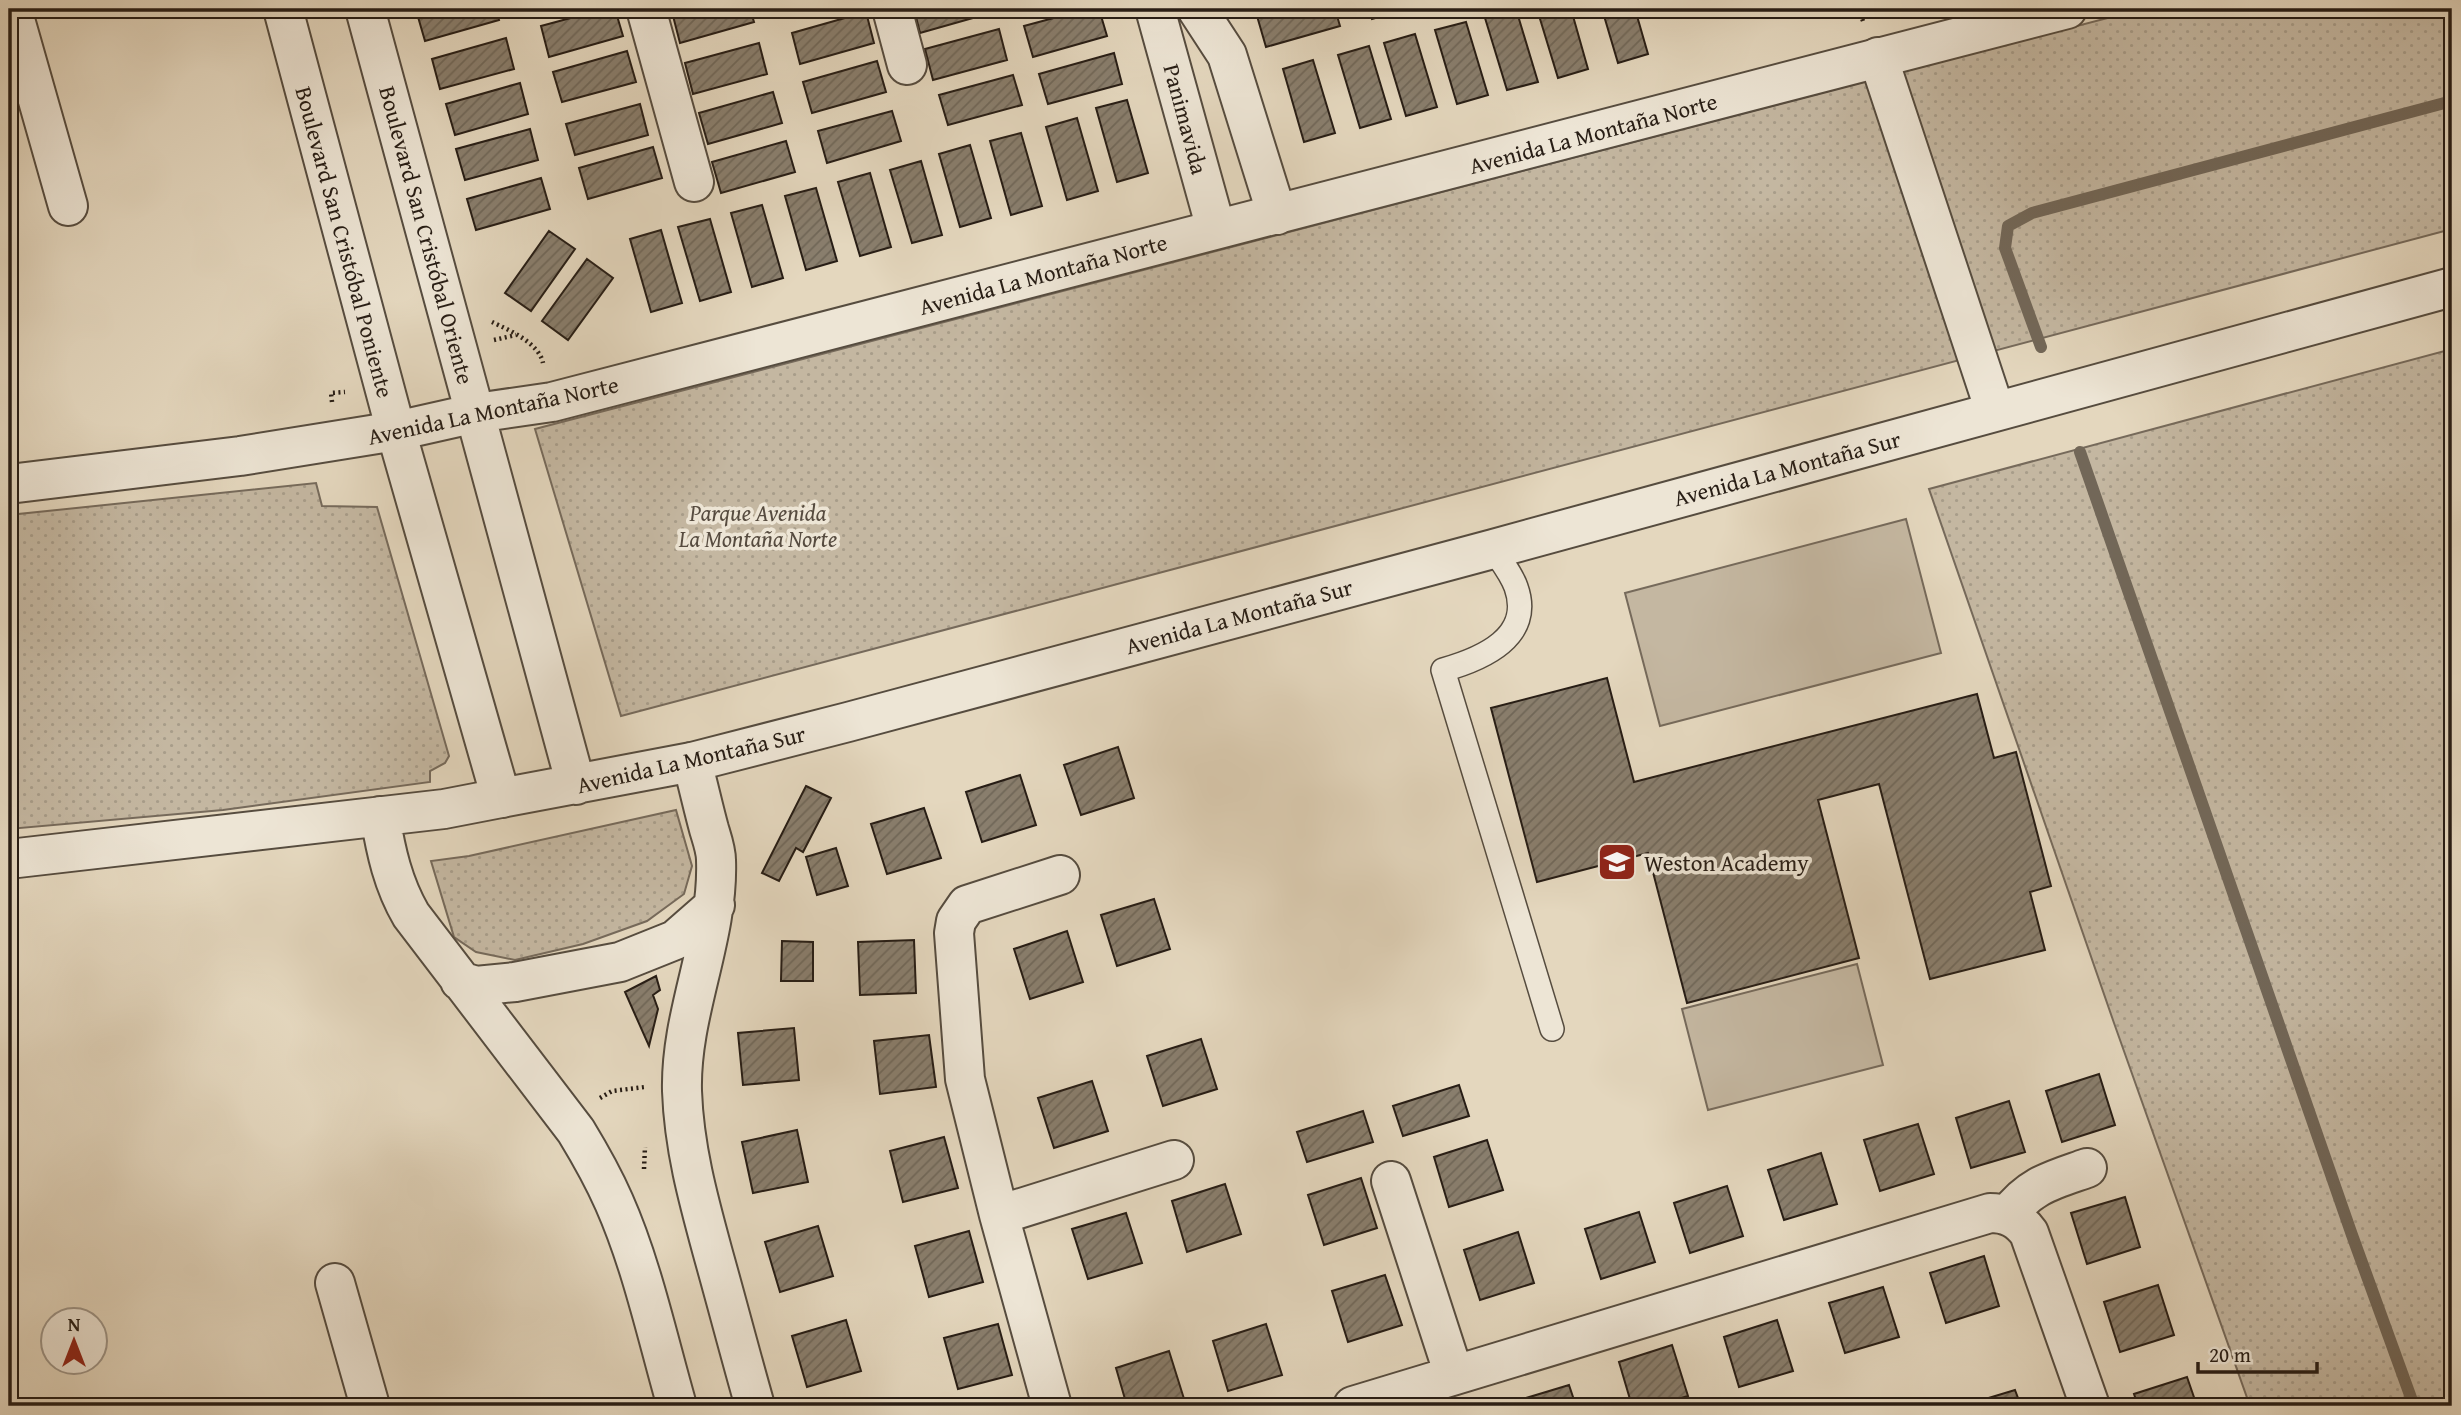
<svg xmlns="http://www.w3.org/2000/svg" width="2461" height="1415" font-family="'Gentium Book Plus',serif">
<style>
.grass{fill:url(#grass-dots);stroke:#766a5b;stroke-width:2}
.pitch{fill:#c4b7a1;stroke:#766a5b;stroke-width:2}
.lines{fill:none;stroke-linecap:round;stroke-linejoin:round}
.stream{stroke:#726758;stroke-width:12}
.building{fill:url(#building-hatch);stroke:#271d15;stroke-width:2}
.service-casing{stroke:#564c3f;stroke-width:26}
.minor-casing{stroke:#564c3f;stroke-width:42}
.tertiary-casing{stroke:#564c3f;stroke-width:42}
.path{stroke:#271d15;stroke-width:4.5;stroke-dasharray:2 3.5;stroke-linecap:butt}
.service{stroke:#ede5d5;stroke-width:23}
.minor{stroke:#ede5d5;stroke-width:38}
.tertiary{stroke:#ede5d5;stroke-width:38}
.labels{text-anchor:middle;dominant-baseline:central;stroke-width:7;stroke-linejoin:round;paint-order:stroke}
.street-label{font-size:23px;fill:#271d15;stroke:#ede5d5}
.park-label{font-size:23px;font-style:italic;fill:#564b3f;stroke:#ede5d5}
.poi-label{font-size:23px;fill:#271d15;stroke:#ede5d5;text-anchor:start}
</style>
<defs>
<pattern id="grass-dots" width="8" height="8" patternUnits="userSpaceOnUse" patternTransform="scale(1.75)"><rect width="8" height="8" fill="#c4b7a1"/><path d="M2 2h.1M6 6h.1" fill="none" stroke="#a89d8a" stroke-width="1.8" stroke-linecap="round"/></pattern>
<pattern id="building-hatch" width="6" height="6" patternUnits="userSpaceOnUse" patternTransform="scale(1.75)"><rect width="6" height="6" fill="#897e6d"/><path d="M-1 1l2-2M0 6l6-6M5 7l2-2" fill="none" stroke="#706758"/></pattern>
</defs>
<rect width="100%" height="100%" fill="#e4d7be"/>
<filter id="stains"><feTurbulence type="fractalNoise" baseFrequency=".00286" numOctaves="4"/><feColorMatrix values="0 0 0 0 .2 0 0 0 0 .09 0 0 0 0 .02 0 0 0 .5 -.17"/></filter>
<radialGradient id="worn" r=".72"><stop offset=".6" stop-color="#630" stop-opacity="0"/><stop offset="1" stop-color="#630" stop-opacity=".3"/></radialGradient>
<!-- grass -->
<path class="grass" d="M2142,9h310v220l-1831,487 -86,-287z
M2452,349v1057h-202l-136,-383 -185,-534z
M316,483l6,23 55,1 72,249 -4,7 -15,8v11l-207,28 -214,19v-314z
M676,810l16,56 -8,28 -37,27 -64,23 -68,16 -39,-8 -22,-15 -23,-76 38,-5z"/>
<!-- pitch -->
<path class="pitch" d="M1906,519l35,134 -281,73 -35,-133z
M1857,964l26,101 -175,45 -26,-101z"/>
<g class="lines">
<!-- stream -->
<path class="stream" d="M2041,347l-36,-99 3,-22 24,-13 420,-112
M2080,452l272,783 62,171"/>
</g>
<!-- building -->
<path class="building" d="M420,9h76l3,11 -74,21 -9,-31z
M604,9h11l8,27 -74,21 -8,-31z
M682,9h68l4,13 -74,21 -8,-31z
M914,9h79l1,3 -74,21z
M1087,9h12l8,27 -74,21 -9,-31z
M1282,9h53l5,17 -74,21 -9,-31z
M1369,9h34v1l-31,9z
M1516,9l22,73 -31,8 -22,-72z
M1537,9h34l17,60 -30,9z
M1602,9h33l13,45 -30,9z
M866,12l8,31 -74,21 -8,-31z
M1466,22l22,73 -31,9 -22,-74z
M999,29l8,31 -74,20 -8,-31z
M1415,34l22,73 -31,9 -22,-73z
M506,38l8,31 -74,20 -8,-30z
M759,43l8,31 -74,20 -8,-31z
M1369,46l22,73 -31,9 -22,-73z
M627,51l9,31 -74,20 -9,-30z
M1114,53l8,31 -74,20 -9,-30z
M1313,60l22,73 -31,9 -21,-73z
M877,61l9,31 -74,21 -9,-31z
M1013,75l9,30 -74,20 -9,-30z
M520,83l8,31 -73,21 -9,-31z
M773,92l9,31 -74,21 -9,-31z
M1127,100l21,73 -31,9 -21,-74z
M640,104l8,31 -73,20 -9,-31z
M892,111l9,30 -74,22 -9,-32z
M1077,118l21,73 -31,9 -21,-73z
M530,129l8,31 -73,20 -9,-31z
M1021,133l21,73 -31,9 -21,-74z
M786,141l9,31 -74,21 -9,-31z
M970,145l21,73 -31,9 -21,-73z
M653,147l9,31 -74,21 -9,-31z
M921,161l21,74 -30,8 -22,-73z
M870,173l21,74 -31,9 -22,-74z
M541,178l9,31 -74,21 -9,-31z
M816,188l21,73 -31,9 -21,-74z
M762,205l21,73 -31,9 -21,-74z
M710,219l21,73 -31,9 -22,-74z
M661,230l21,73 -31,9 -21,-73z
M549,231l26,18 -44,62 -26,-18z
M587,259l26,19 -45,62 -26,-19z
M1607,678l27,104 343,-88 17,64 22,-6 35,134 -21,6 15,58 -115,29 -51,-195 -61,16 41,158 -172,45 -39,-150 -111,29 -46,-174z
M1118,747l16,51 -53,17 -17,-50z
M1020,775l16,50 -54,17 -16,-50z
M806,786l25,12 -28,54 -7,-4 -17,33 -17,-8z
M924,808l17,50 -54,16 -16,-50z
M836,848l12,38 -31,9 -11,-38z
M1154,899l16,50 -53,17 -16,-51z
M1067,931l16,51 -53,17 -16,-50z
M914,940l2,53 -56,2 -2,-53z
M782,941l31,1v39h-32z
M656,976l4,14 -7,5 5,14 -9,37 -24,-54z
M794,1028l5,52 -56,5 -5,-52z
M929,1035l7,52 -56,7 -6,-53z
M1201,1039l16,50 -54,17 -16,-50z
M2099,1074l16,51 -53,17 -16,-51z
M1092,1081l16,50 -54,17 -16,-50z
M1459,1085l10,31 -66,20 -10,-30z
M2009,1101l16,51 -54,16 -15,-50z
M1363,1111l10,31 -66,20 -10,-30z
M1918,1124l16,50 -54,17 -16,-51z
M797,1130l11,52 -55,11 -11,-51z
M944,1137l14,51 -55,14 -13,-51z
M1487,1140l16,50 -54,17 -15,-50z
M1821,1153l16,51 -53,16 -16,-50z
M1361,1178l16,50 -53,17 -16,-50z
M1225,1184l16,50 -54,18 -15,-51z
M1727,1186l16,50 -53,17 -16,-50z
M2125,1197l15,50 -53,17 -16,-51z
M1639,1212l16,50 -54,17 -16,-50z
M1126,1213l16,50 -54,16 -16,-50z
M818,1226l15,50 -53,16 -15,-50z
M969,1231l14,51 -54,15 -14,-51z
M1518,1232l16,51 -54,17 -16,-50z
M1984,1256l15,50 -53,17 -16,-50z
M1385,1275l17,50 -54,17 -16,-51z
M2158,1285l16,50 -54,17 -16,-50z
M1883,1287l16,50 -54,16 -16,-50z
M846,1320l15,51 -54,16 -15,-51z
M1777,1320l16,51 -54,16 -15,-50z
M998,1324l14,51 -54,14 -14,-51z
M1266,1324l16,51 -54,16 -15,-50z
M1672,1345l16,51 -34,10h-22l-13,-44z
M1169,1351l16,51 -15,4h-43l-11,-38z
M2187,1377l10,29h-59l-4,-12z
M1569,1385l7,21h-58l-2,-5z
M2015,1390l6,16h-59z"/>
<g class="lines">
<!-- service casing -->
<g class="service-casing">
<path id="service" d="M1493,549c8,12 18,24 23,38 18,50 -34,72 -73,83l109,359"/>
</g>
<!-- minor casing -->
<g class="minor-casing">
<path id="minor" d="M12,9l56,197
M646,9l48,173
M892,9l15,56
M1155,9l61,220
M1197,9l30,46 50,160
M1878,57l117,354
M9,484l231,-28 156,-25
M692,762c6,22 11,45 17,67 3,10 7,21 7,31 3,79 -36,152 -34,231 2,58 17,111 32,166 14,50 27,100 41,149
M380,816c6,36 13,68 31,99l165,216c14,23 27,46 38,71 28,63 44,138 63,204
M9,859l435,-50 57,-11
M460,981l16,5 39,-4 105,-20 55,-22 40,-35
M1391,1181l63,194
M999,1215l175,-55
M2008,1215c22,-30 45,-35 79,-47
M335,1283l35,123
M1052,1406l-53,-191 -34,-136 -11,-146 2,-12 11,-16 93,-30
M1353,1406l637,-193c17,0 29,6 39,20l61,173"/>
</g>
<!-- tertiary casing -->
<g class="tertiary-casing">
<path id="tertiary" d="M283,9l113,422 105,367 191,-36 156,-40 645,-173 959,-262
M365,9l211,776
M396,431l80,-18 76,-11 1515,-393"/>
</g>
<!-- path -->
<path class="path" d="M1858,9l5,12
M492,322c17,8 47,21 51,41
M494,340l22,-5
M332,402l-1,-9 14,-1
M600,1098l12,-7 33,-4
M644,1169l1,-22"/>
<!-- service -->
<use href="#service" class="service"/>
<!-- minor -->
<use href="#minor" class="minor"/>
<!-- tertiary -->
<use href="#tertiary" class="tertiary"/>
</g>
<!-- icons -->
<defs>
<g id="school-square" transform="scale(2.0125)"><rect x="-9" y="-9" width="18" height="18" rx="4" fill="#8f2418" stroke="#ede5d5"/><path d="M0-5L7-2L0 1L-7-2ZM-4 1L0 2.5L4 1V4Q0 6-4 4Z" fill="#fff"/></g>
</defs>
<g fill-rule="evenodd">
<use href="#school-square" x="1617" y="862"/>
</g>
<g class="labels">
<!-- street labels -->
<g class="street-label">
<text transform="translate(1186 119) rotate(75)">Panimavida</text>
<text transform="translate(1593 133) rotate(-15)">Avenida La Montaña Norte</text>
<text transform="translate(427 235) rotate(75)">Boulevard San Cristóbal Oriente</text>
<text transform="translate(345 242) rotate(75)">Boulevard San Cristóbal Poniente</text>
<text transform="translate(1043 274) rotate(-15)">Avenida La Montaña Norte</text>
<text transform="translate(493 410) rotate(-12)">Avenida La Montaña Norte</text>
<text transform="translate(1787 468) rotate(-15)">Avenida La Montaña Sur</text>
<text transform="translate(1239 616) rotate(-15)">Avenida La Montaña Sur</text>
<text transform="translate(691 759) rotate(-13)">Avenida La Montaña Sur</text>
</g>
<!-- park labels -->
<g class="park-label">
<text x="758" y="512">Parque Avenida<tspan x="758" dy="26">La Montaña Norte</tspan></text>
</g>
<!-- poi labels -->
<g class="poi-label">
<text x="1644" y="862">Weston Academy</text>
</g>
</g>
<!-- margin -->
<rect width="2461" height="1415" fill="none" stroke="#e4d7be" stroke-width="35"/>
<rect x="10" y="10" width="2440" height="1394" fill="none" stroke="#271d15" stroke-width="3.5"/>
<rect x="18" y="18" width="2426" height="1380" fill="none" stroke="#271d15" stroke-width="2"/>
<!-- north arrow -->
<g transform="translate(74 1341)"><circle r="33" fill="#ede5d5" stroke="#9e9588" stroke-width="2"/>
<path d="M0-5L12 26L0 18L-12 26Z" fill="#8f2418"/>
<text y="-10" font-size="19" font-weight="bold" text-anchor="middle" fill="#271d15">N</text>
</g>
<!-- scale -->
<path d="M2198 1362v10h119v-10" fill="none" stroke="#271d15" stroke-width="3.5"/>
<text x="2209" y="1362" font-size="21" fill="#271d15" stroke="#ede5d5" stroke-width="5" paint-order="stroke">20 m</text>
<rect width="100%" height="100%" filter="url(#stains)"/>
<rect width="100%" height="100%" fill="url(#worn)"/>
</svg>
